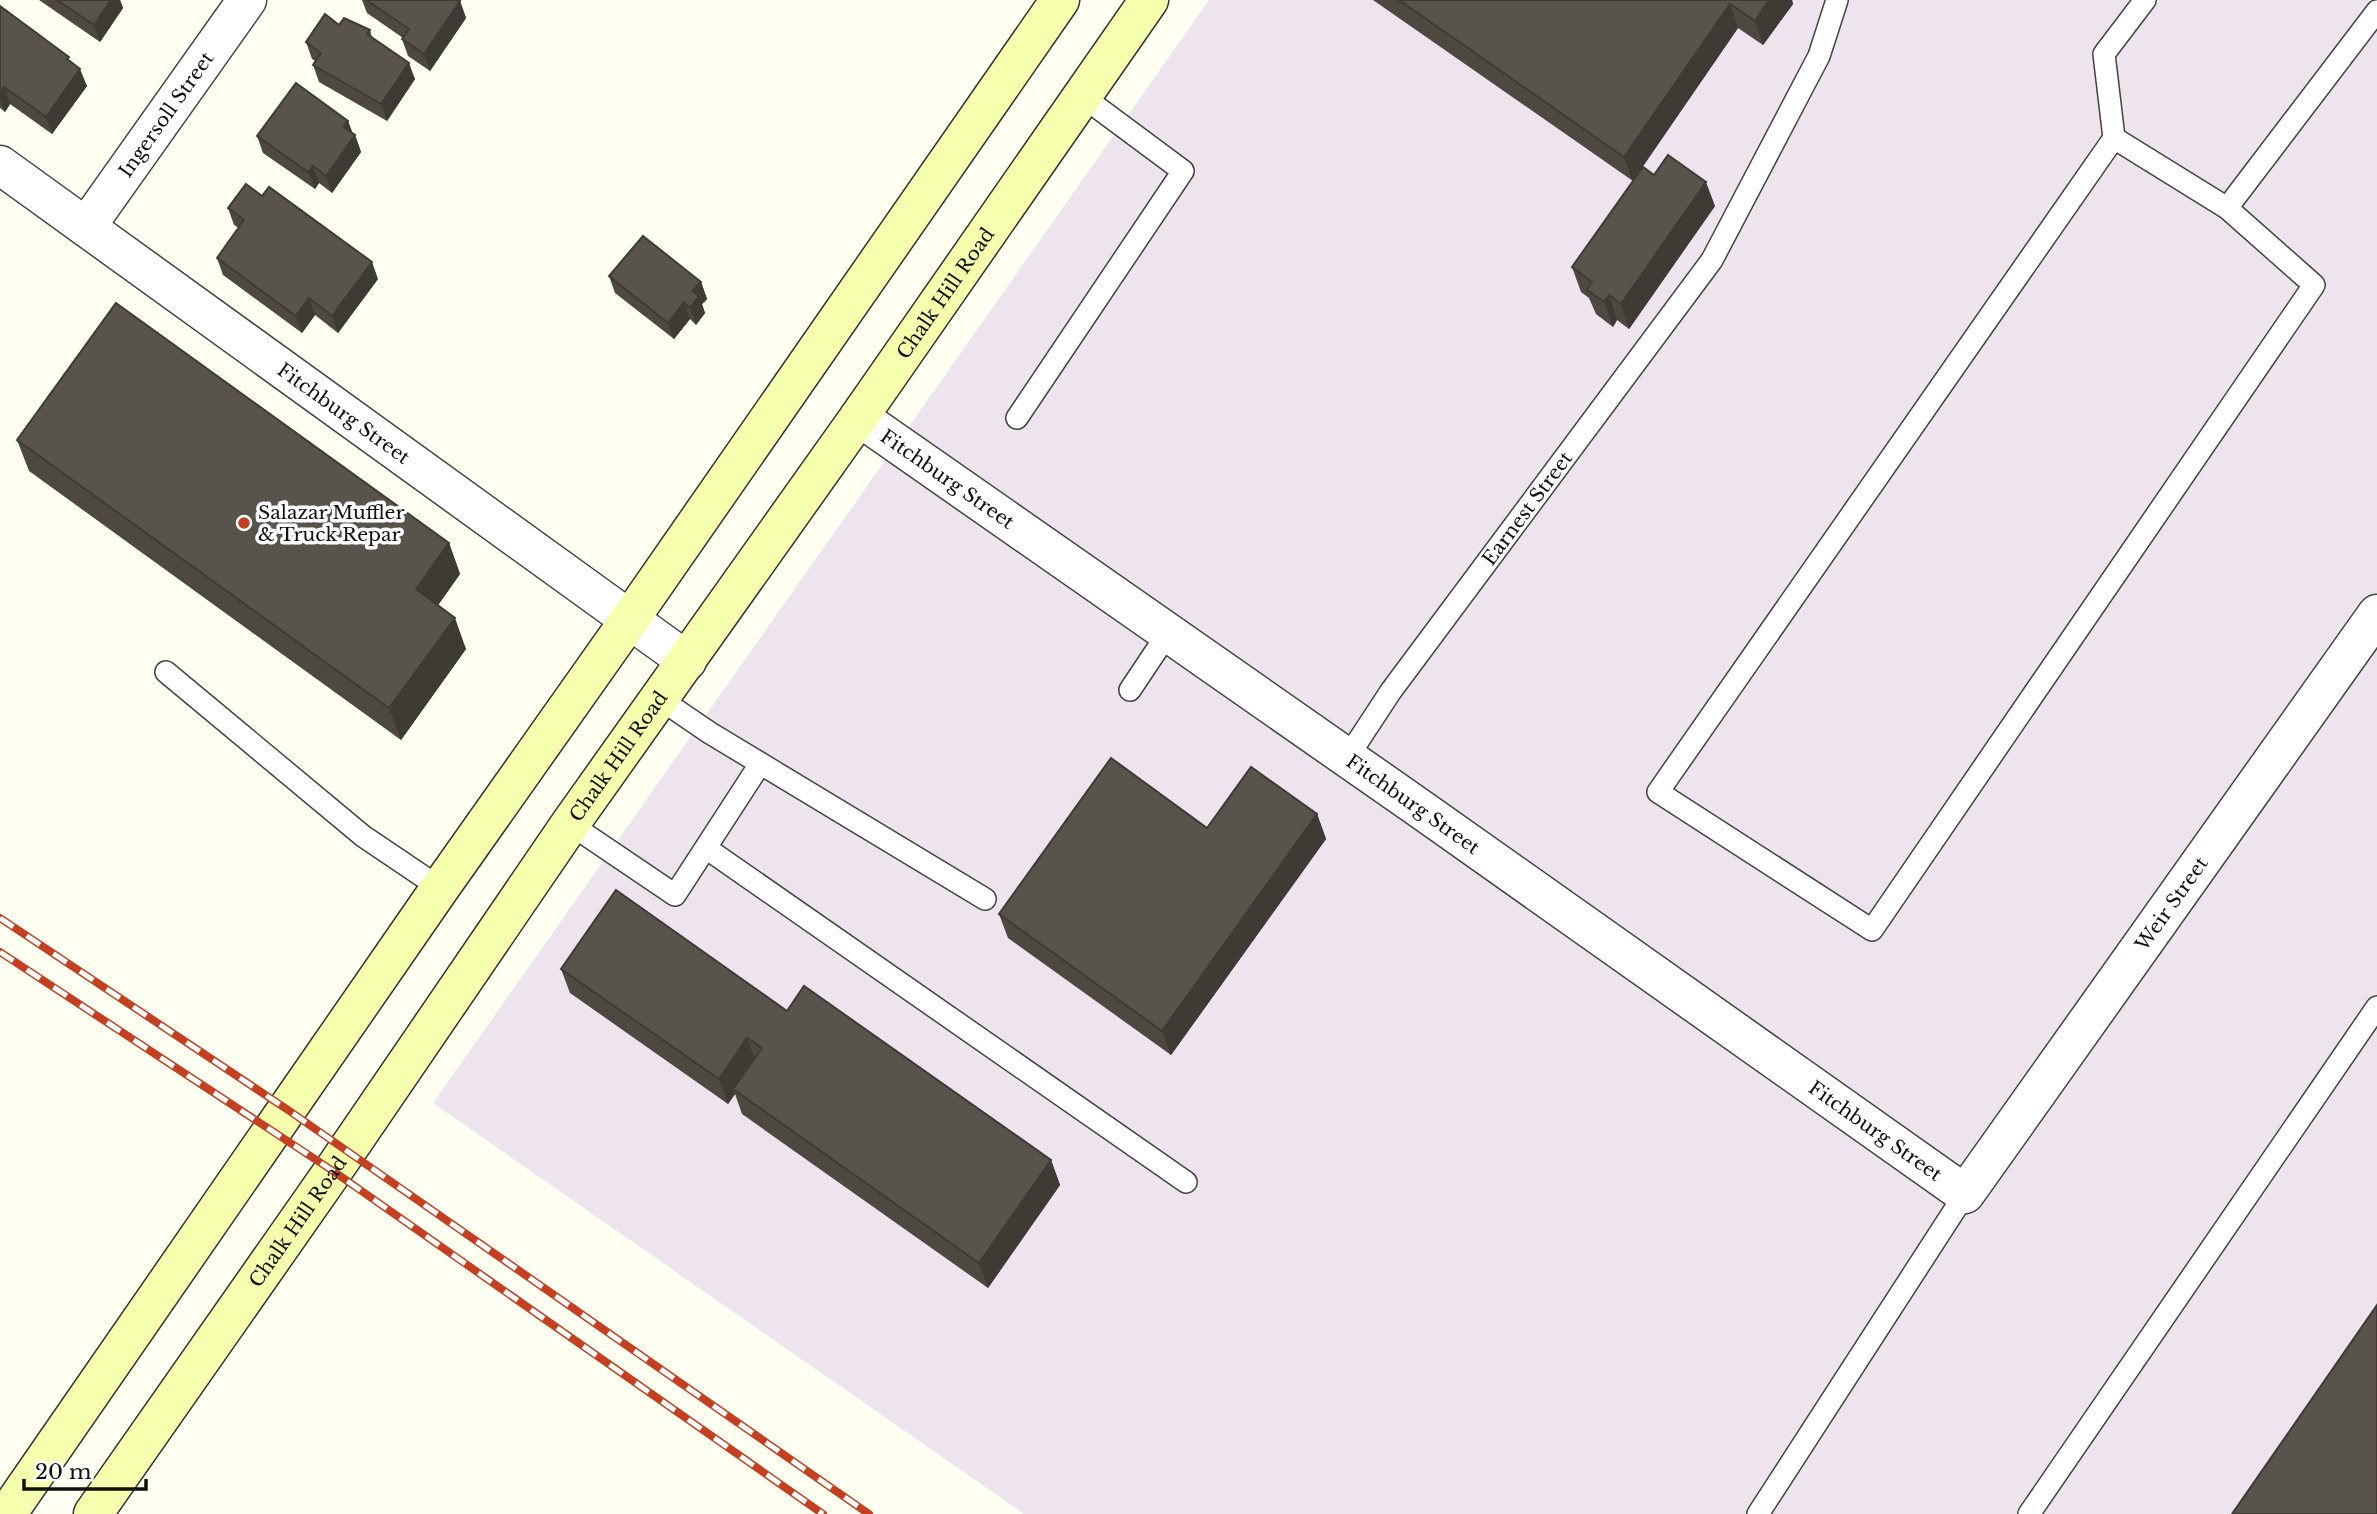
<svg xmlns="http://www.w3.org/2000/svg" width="2377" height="1514" font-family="'Libre Baskerville',serif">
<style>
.industrial{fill:#eee4ed}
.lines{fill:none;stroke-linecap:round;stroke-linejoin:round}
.lane-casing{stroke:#434343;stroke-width:24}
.street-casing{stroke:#434343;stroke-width:41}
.secondary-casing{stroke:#323232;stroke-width:41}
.lane{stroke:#fff;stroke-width:21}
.street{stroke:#fff;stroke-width:38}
.secondary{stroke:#f5ffad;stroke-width:38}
.rail-casing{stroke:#c54022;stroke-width:8}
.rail{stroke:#fff;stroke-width:5;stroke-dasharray:16;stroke-linecap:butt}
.wall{fill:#4d4840}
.shaded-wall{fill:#3e3b34}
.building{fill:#59544b;stroke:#3e3b34;stroke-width:2}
.poi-dot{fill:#c54022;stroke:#fff;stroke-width:2.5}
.labels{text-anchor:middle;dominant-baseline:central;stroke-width:7;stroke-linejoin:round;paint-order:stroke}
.street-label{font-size:19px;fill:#101010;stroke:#fff}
.poi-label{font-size:19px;fill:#101010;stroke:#fff;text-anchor:start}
</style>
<rect width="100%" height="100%" fill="#fffff2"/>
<!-- industrial -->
<path class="industrial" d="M1209,0h1168v1514h-1353l-591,-411z"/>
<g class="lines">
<!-- lane casing -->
<g class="lane-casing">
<g id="lane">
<path d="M2114,138l113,70 87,77 -442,645 -214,-138z"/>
<path d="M2114,138l-10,-84 41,-54"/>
<path d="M2227,208l150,-197"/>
<path d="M1017,418l166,-247 -101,-75"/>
<path d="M166,672l197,164 77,52"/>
<path d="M1130,690l38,-57"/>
<path d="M660,699l50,34 275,166"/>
<path id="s1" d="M1347,758l44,-67 321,-431 107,-204 18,-56"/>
<path d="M570,824l105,71 85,-131"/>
<path d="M706,848l480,334"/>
<path d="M1758,1514l207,-320"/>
<path d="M2029,1514l348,-507"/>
</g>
</g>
<!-- street casing -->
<g class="street-casing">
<g id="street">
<path id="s2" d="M0,165l687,496"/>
<path id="s3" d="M86,227l161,-227"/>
<path id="s4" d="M859,417l563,393 543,384 412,-580"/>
</g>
</g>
<!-- secondary casing -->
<g class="secondary-casing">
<g id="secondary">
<path d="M7,1514l433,-626 190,-269 430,-619"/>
<path id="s5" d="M93,1514l240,-343 237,-347 289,-407 290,-417"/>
</g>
</g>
<!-- lane -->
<use href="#lane" class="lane"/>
<!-- street -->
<use href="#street" class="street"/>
<!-- secondary -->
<use href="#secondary" class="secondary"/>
<!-- rail casing -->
<g class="rail-casing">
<path id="rail" d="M0,918l288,192 581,404
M0,952l333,219 490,343"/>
</g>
<!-- rail -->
<use href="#rail" class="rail"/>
</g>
<!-- wall -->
<path class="wall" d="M39,0h81l3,8 -23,34z
M362,0h96l2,1 6,17 -36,53 -22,-15 -6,-17 1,-1 -36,-25z
M1373,0h419l1,4 -30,41 -25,-17 -102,148 18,-1 61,31 -86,123 -12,-9 -4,7 -17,-13 -7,-16 -8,-6 -9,-25 61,-86z
M0,6l72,57 15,23 -35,48 -42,-30 -5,8 -5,-4z
M339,25l31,5 2,7 43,42 -28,42 -68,-39 -6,-17 2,-4 -3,-2 -6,-17z
M348,121l4,11 3,3 6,17 -29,41 -13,-10 -4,6 -52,-36 -6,-17z
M228,208l150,71 -40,54 -23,-18 -13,18 -79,-58 -6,-17 22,-30 -5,-3z
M609,276l92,6 6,17 -5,5 3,9 -9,12 -6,-6 -16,20 -59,-46z
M17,440l432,103 11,31 -22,31 28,44 -65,91 -372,-269z
M1317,814l9,25 -155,216 -163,-117 -9,-24 208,-86z
M561,969l226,42 264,149 9,25 -72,103 -246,-174 -7,-20 -7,10 -158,-111z"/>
<!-- shaded-wall -->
<path class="shaded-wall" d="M111,0h9l3,8 -23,34 -6,-17z
M1769,0h23l1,4 -30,41 -8,-24z
M460,1l6,17 -36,53 -6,-17z
M1730,4l8,24 -105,153 -9,-24z
M409,63l6,16 -28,42 -6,-17z
M80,69l7,17 -35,48 -6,-17z
M4,87l6,17 -5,8 -5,-13v-6z
M348,121l6,16 1,-2 6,17 -29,41 -6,-17 18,-49z
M313,166l6,17 -4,6 -7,-17z
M1706,182l9,24 -86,123 -8,-25z
M372,262l6,17 -40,54 -6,-17z
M701,282l6,17 -5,5 3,9 -9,12 -6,-17 2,-17z
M1609,295l8,25 -4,7 -9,-25z
M309,298l6,17 -13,18 -6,-17z
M684,302l6,17 -16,20 -6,-16z
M449,543l11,31 -33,47 -11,-32z
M455,618l11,31 -65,91 -12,-32z
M1317,814l9,25 -155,216 -9,-24z
M747,1038l9,25 -23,26 2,5 -7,10 -9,-25z
M1051,1160l9,25 -72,103 -9,-25z"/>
<!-- building -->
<path class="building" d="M57,0h54l-17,25z
M366,0h92l2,1 -36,53 -22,-15 7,-10z
M1399,0h370l-14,21 -25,-17 -106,153z
M0,6l69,51 -2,2 13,10 -34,48 -42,-30 -4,6z
M325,14l14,11 5,-7 26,12 -3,4 42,29 -28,41 -68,-39 8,-12 -15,-11z
M296,83l52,38 -4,6 11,8 -29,41 -13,-10 -5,6 -51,-36z
M1668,155l38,27 -85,122 -12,-9 -5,7 -17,-12 5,-8 -20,-15 71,-100 11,8z
M246,184l16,12 7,-9 103,75 -40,54 -23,-18 -13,18 -79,-58 27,-38 -16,-12z
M643,236l58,46 -9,9 7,5 -9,12 -6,-6 -16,21 -59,-47z
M116,303l333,240 -33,46 39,29 -66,90 -372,-268z
M1111,758l96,70 44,-61 66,47 -155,217 -163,-117z
M616,890l171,121 17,-25 247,174 -72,103 -246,-174 29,-41 -15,-10 -28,41 -158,-110z
M2377,1305v209h-145z"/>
<!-- markers -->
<circle class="poi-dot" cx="244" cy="523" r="7"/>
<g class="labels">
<!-- street labels -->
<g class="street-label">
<text stroke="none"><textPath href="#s3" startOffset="138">Ingersoll Street</textPath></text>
<text stroke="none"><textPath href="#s5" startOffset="1489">Chalk Hill Road</textPath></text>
<text stroke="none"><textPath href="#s2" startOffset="424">Fitchburg Street</textPath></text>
<text stroke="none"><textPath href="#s4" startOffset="108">Fitchburg Street</textPath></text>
<text stroke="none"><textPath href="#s1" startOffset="308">Earnest Street</textPath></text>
<text stroke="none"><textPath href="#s5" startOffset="922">Chalk Hill Road</textPath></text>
<text stroke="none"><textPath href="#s4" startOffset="676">Fitchburg Street</textPath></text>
<text stroke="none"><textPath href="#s4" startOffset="1708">Weir Street</textPath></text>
<text stroke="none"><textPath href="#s4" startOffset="1242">Fitchburg Street</textPath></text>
<text stroke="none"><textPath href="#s5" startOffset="357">Chalk Hill Road</textPath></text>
</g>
<!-- poi labels -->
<g class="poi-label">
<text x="258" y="512">Salazar Muffler<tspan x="258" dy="22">&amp; Truck Repar</tspan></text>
</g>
</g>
<!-- scale -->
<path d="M24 1479v10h122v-10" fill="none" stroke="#101010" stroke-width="3.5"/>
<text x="35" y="1479" font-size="21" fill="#101010" stroke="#ffffff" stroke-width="5" paint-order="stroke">20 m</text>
</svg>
